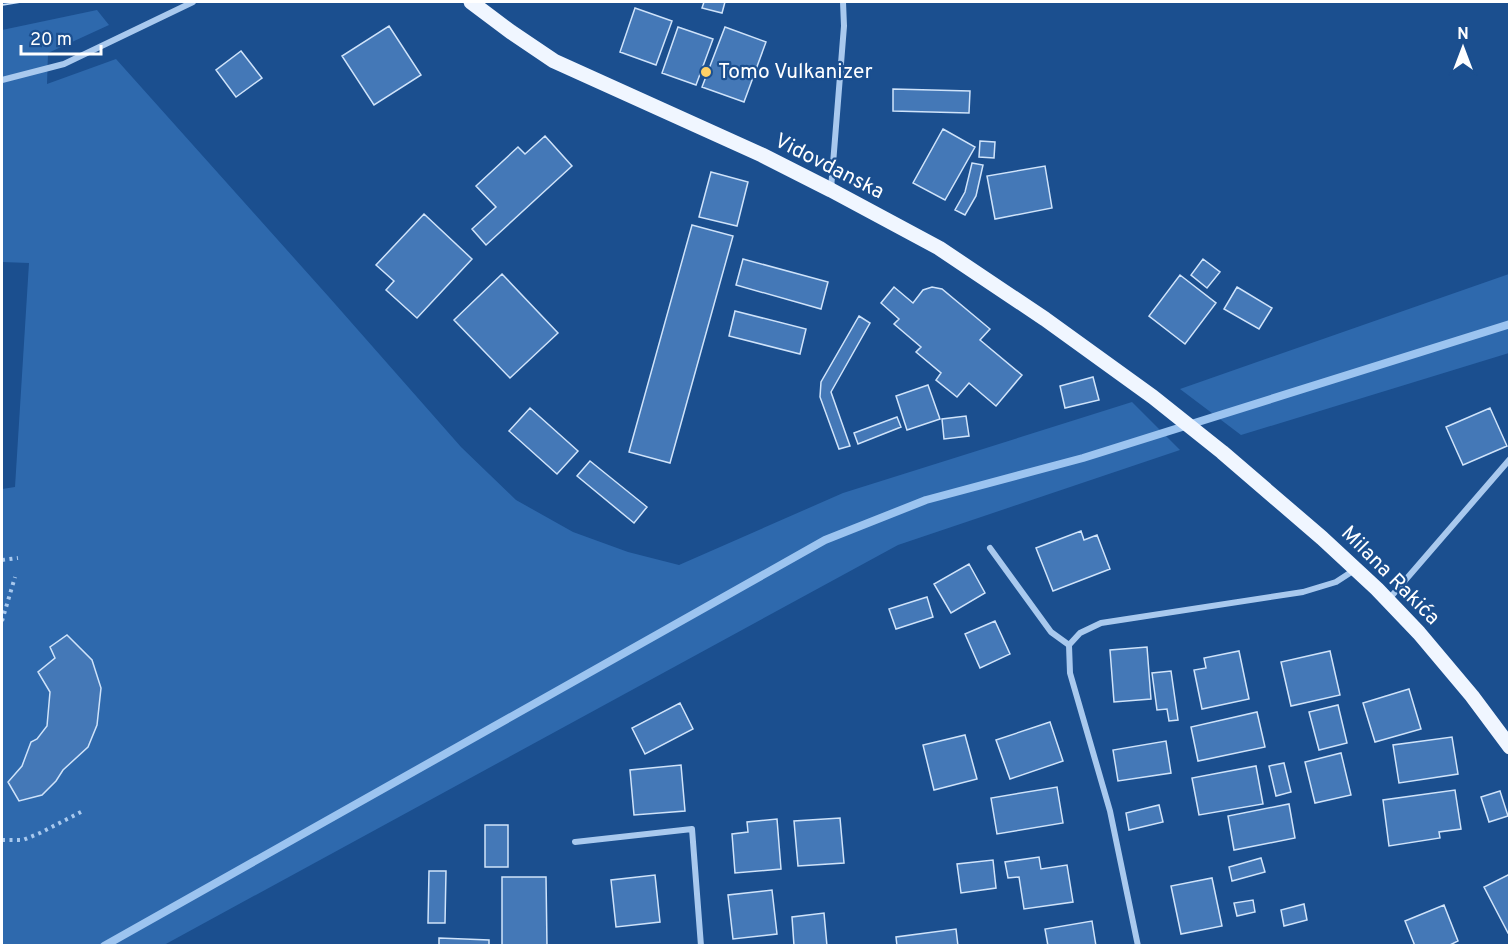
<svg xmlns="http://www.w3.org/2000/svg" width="1511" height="947" font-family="Overpass,sans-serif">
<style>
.green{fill:#2e69ad}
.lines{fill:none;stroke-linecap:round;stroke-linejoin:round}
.stream{stroke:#9cc4f0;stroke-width:8}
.building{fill:#4478b7;stroke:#cfe3fa;stroke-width:1.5}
.path{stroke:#a9c9ee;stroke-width:4;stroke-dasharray:3 4.5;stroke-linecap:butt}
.minor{stroke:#a9c9ee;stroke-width:6}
.primary{stroke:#f0f6ff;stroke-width:15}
.poi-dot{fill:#ffd166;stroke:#1b4f8f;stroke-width:2}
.labels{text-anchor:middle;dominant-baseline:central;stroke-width:4.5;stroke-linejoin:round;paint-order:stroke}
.poi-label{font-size:21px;fill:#fff;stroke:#1b4f8f;text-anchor:start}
.street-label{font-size:21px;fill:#fff;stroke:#1b4f8f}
</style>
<rect width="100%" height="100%" fill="#1b4f8f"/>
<!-- green -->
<path class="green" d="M97,10l12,15 -61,28 -1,31 69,-25 212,237 133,151 55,53 57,32 55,20 51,13 164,-72 289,-91 48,48 -282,95 -734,400h-162v-456l13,-2 14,-224 -27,-1v-232z
M1509,274v79l-268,82 -61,-46z"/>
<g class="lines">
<!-- stream -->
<path class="stream" d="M104,946l721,-406 101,-40 157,-42 427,-134"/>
</g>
<!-- building -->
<path class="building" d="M2,2h19l-19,3z
M704,2h21l-3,11 -20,-5z
M635,8l37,13 -16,44 -36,-13z
M389,26l32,49 -47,30 -32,-49z
M678,27l35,12 -17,46 -34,-12z
M725,27l41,15 -22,60 -42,-15z
M241,51l21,27 -26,19 -20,-27z
M893,89l77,2 -1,22 -76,-2z
M943,129l32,18 -30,53 -32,-17z
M545,136l27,30 -86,79 -14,-16 24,-22 -20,-21 42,-39 7,7z
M980,141l15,1 -1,16 -15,-1z
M972,163l11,2 -7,31 -11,19 -10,-5 10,-18z
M1045,166l7,42 -57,11 -8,-43z
M711,172l37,10 -11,44 -38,-9z
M424,214l48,45 -55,59 -31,-28 8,-9 -18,-16z
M692,225l41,11 -63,227 -41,-11z
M743,259l85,23 -7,27 -85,-24z
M1203,259l17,13 -13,16 -16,-13z
M502,274l56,59 -48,45 -56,-58z
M1180,275l36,28 -31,41 -36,-28z
M894,287l19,16 10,-13 9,-3 10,2 48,40 -10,11 42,35 -26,31 -27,-23 -12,14 -21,-17 5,-7 -25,-21 5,-5 -27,-23 5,-5 -18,-16z
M1237,287l35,21 -13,21 -35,-20z
M735,311l71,18 -6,25 -71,-18z
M859,316l11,7 -39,69 19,54 -11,3 -19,-52 1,-15z
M1093,377l6,23 -34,8 -5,-22z
M928,385l12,34 -33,11 -11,-34z
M530,408l48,43 -21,23 -48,-43z
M1490,408l17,38 -44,19 -17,-38z
M966,416l3,20 -25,3 -2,-20z
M897,417l4,10 -43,17 -4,-11z
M590,461l57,46 -13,16 -57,-47z
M1081,531l3,9 13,-5 13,34 -57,22 -17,-43z
M969,564l16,29 -34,20 -17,-29z
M927,597l6,20 -37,12 -7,-20z
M995,621l15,33 -30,14 -15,-34z
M67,635l25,25 9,28 -4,37 -9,22 -25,23 -7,11 -14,14 -23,6 -11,-19 14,-16 9,-24 6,-3 10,-13 3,-34 -12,-20 17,-14 -5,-11z
M1147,647l4,52 -37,3 -4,-52z
M1239,651l10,48 -47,10 -8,-39 12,-2 -2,-10z
M1330,651l10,44 -49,11 -10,-44z
M1171,671l7,49 -9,1 -2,-12 -10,1 -5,-37z
M1409,689l12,40 -46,13 -12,-39z
M680,703l13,26 -48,25 -13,-26z
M1338,705l9,38 -28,7 -10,-38z
M1257,712l8,35 -67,14 -7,-34z
M1050,722l13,39 -53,18 -14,-39z
M965,735l12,44 -43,11 -11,-45z
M1452,737l6,37 -59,9 -6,-38z
M1166,741l5,32 -53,8 -5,-31z
M1341,753l10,42 -36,8 -10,-41z
M1284,763l7,29 -15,4 -7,-30z
M681,765l4,46 -51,4 -4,-45z
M1256,766l7,38 -64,11 -7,-37z
M1057,787l6,36 -66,11 -6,-36z
M1455,790l6,39 -22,3 1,6 -51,8 -6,-46z
M1500,791l8,25 -19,6 -8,-25z
M1289,804l6,34 -61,12 -6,-34z
M1159,805l4,17 -34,8 -3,-17z
M840,818l4,45 -46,3 -4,-45z
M777,819l4,50 -46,4 -3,-39 16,-2 -1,-10z
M485,825h23v42h-23z
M1039,857l2,12 26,-4 6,37 -49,7 -5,-32 -11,1 -3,-16z
M1261,858l4,14 -33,9 -3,-14z
M993,860l3,28 -35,5 -4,-29z
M429,871h17l-1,52h-17z
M1510,874v58l-2,1 -24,-46z
M655,875l5,47 -44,5 -5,-47z
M502,877h44l1,69h-45z
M1212,878l10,48 -41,8 -10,-48z
M772,890l5,44 -44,5 -5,-44z
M1253,900l2,12 -18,4 -3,-13z
M1304,904l3,16 -23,6 -3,-16z
M1444,905l14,36 -10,5h-33l-10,-25z
M824,913l3,33h-33l-2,-29z
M1092,921l4,25h-48l-3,-17z
M956,929l2,17h-61l-1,-9z
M439,938l50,2v6h-50z"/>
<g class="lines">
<!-- path -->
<path class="path" d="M2,560l16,-2
M2,621l13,-44
M2,840h21l17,-7 41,-21"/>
<!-- minor -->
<path class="minor" d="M2,80l62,-16 129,-62
M831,189l13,-163 -1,-24
M990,548l61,84 18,13 1,28 40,138 28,135
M1389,599l121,-140
M1069,645l11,-12 21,-10 202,-31 33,-10 20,-13
M575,842l117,-13 9,117"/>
<!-- primary -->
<path class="primary" d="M471,2l40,30 43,29 208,94 69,35 108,58 106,71 108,78 69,55 100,86 55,51 42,44 53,63 38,51"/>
</g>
<!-- markers -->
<circle class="poi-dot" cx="706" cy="72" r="6"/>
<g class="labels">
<!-- poi labels -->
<g class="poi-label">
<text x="718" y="72">Tomo Vulkanizer</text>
</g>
<!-- street labels -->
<g class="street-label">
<text transform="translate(829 167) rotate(27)">Vidovdanska</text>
<text transform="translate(1390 576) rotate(45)">Milana Rakića</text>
</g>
</g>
<!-- border -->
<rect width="1511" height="947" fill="none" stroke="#ffffff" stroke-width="6"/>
<!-- north arrow -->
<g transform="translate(1463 48)" stroke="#1b4f8f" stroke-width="4.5" paint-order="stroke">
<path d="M0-4.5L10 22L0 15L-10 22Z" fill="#ffffff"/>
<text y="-9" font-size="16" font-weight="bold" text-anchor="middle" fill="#ffffff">N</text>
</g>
<!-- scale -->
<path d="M21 45v9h80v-9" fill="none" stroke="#ffffff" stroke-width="3"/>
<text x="30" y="45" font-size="18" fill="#ffffff" stroke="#1b4f8f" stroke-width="4.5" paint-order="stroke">20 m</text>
</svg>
